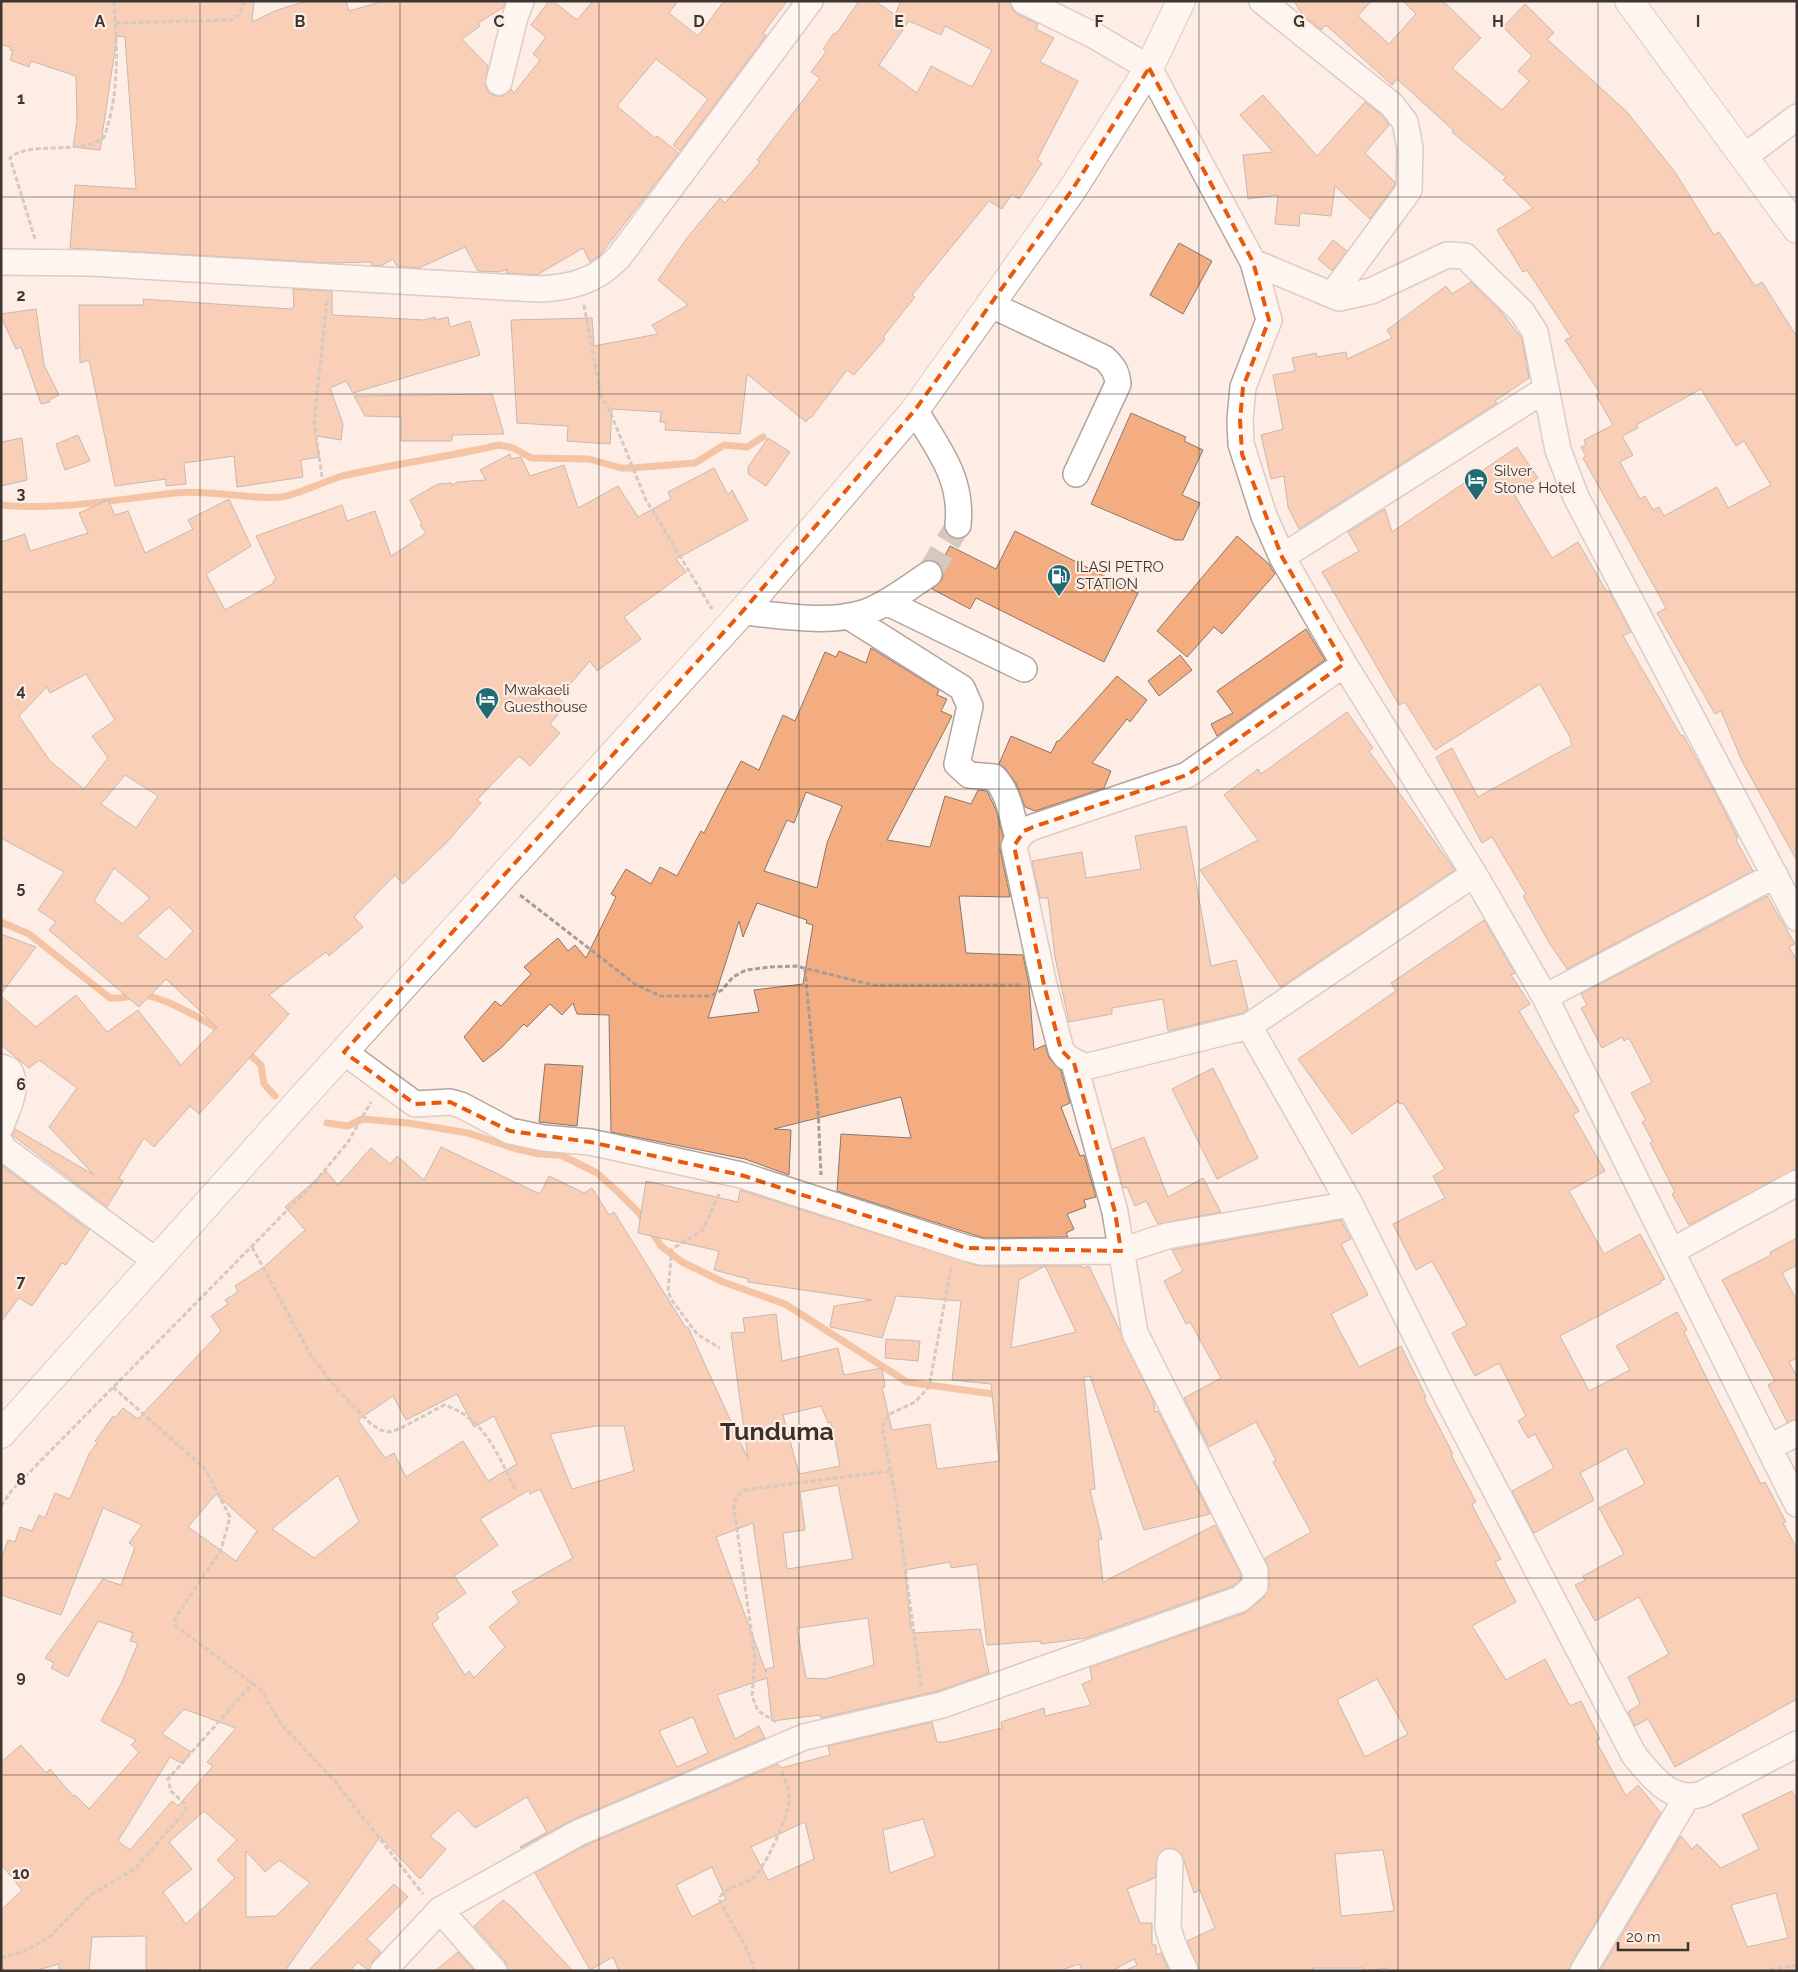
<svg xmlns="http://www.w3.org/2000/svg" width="1798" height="1972" font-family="Raleway,sans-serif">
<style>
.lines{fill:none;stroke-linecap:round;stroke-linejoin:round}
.stream{stroke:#e99258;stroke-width:7}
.building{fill:#f4ad80;stroke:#86786f;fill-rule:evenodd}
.minor-tunnel{stroke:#d6c8c0;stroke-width:25;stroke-dasharray:25 12;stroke-linecap:butt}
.minor-casing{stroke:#b4a59c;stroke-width:28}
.highway-casing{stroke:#b4a59c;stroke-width:30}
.path{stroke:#a89d96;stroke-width:3;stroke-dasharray:5 2.5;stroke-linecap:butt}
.minor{stroke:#fff;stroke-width:25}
.highway{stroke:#fff;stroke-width:28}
.marked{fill:none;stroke:#e8590c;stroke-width:4;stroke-dasharray:10 6;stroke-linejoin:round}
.grid{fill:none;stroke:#3c3632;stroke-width:1;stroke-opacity:0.55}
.labels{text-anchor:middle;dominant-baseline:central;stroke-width:4.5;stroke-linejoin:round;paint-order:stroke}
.poi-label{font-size:15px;fill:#3c3632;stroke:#fdede4;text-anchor:start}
.town-label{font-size:25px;font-weight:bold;fill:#3c3029;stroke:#fdede4}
.grid-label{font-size:16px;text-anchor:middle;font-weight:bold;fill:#3c3632;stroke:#fdede4;stroke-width:4.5;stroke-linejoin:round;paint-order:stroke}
</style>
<rect width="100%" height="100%" fill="#fdede4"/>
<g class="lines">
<!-- stream -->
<path class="stream" d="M1,505c57,6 118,-6 174,-12 36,-4 71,7 106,4 15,-2 44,-16 61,-21 52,-12 105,-19 157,-31l14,3 18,10 58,1 32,9h11l63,-5 29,-18 23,2 16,-10
M1,922l28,12 81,64c11,1 20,-2 31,-3 21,0 64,26 82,37
M245,1050l16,15 3,19 11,12
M327,1123l21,3 14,-7 46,4 60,10 49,16 22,5 21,1 11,5 26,13 21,19 21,21 22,33 21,16 41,20 62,22 122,78 93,13"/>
</g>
<!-- building -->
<path class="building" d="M1,1h253l-2,21 25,-12 30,-9h39l3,10 35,-10h122l-2,6 -26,16 2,3 -18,13 26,27 -3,20 4,7 7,3h7l8,-7 3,4 26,-33 -7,-6 13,-17 -15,-12 18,-24h4l24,19 16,-19h85l-9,12 29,23 26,-35h63l-24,32 3,3 -86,115 -7,-6 35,-46 -52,-40 -39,47 38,32 2,-2 22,17 -78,101 -11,8 -7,-14 -46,27 -31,-2 1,-4 -7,3 -22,-1 -13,-24 -46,21 -22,-2 -4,-7 -12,7 -9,-1 -1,-3 -41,1 -260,-15 5,-63 61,4 -11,-152 -8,-1 -17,114 -27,-3 4,-26 -1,-45 -45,-15 -2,6 -19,-7 3,-9 -3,-1 1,-3 -10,-2z
M859,1h16l20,14 6,-14h109l2,8 5,5 21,10 -2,5 18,9 -14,24 38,19 -41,79 5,3 -23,36 -7,-5 -10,15 -13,-8 -77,94 3,2 -32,40 2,2 -31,36 -7,-5 -36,48 -1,-1 -4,5 -59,-48 -7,60 -75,-4 1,-8h-6l1,-10 -49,-3 -2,35 -43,-3 1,-15 -51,-3 -6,-103 81,-2 2,28 64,-12 -6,-9 36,-20 -30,-25 29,-42 33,-40 5,5 35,-41 -3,-2 63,-82 -9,-6 15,-20 -3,-3 11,-16 2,1zM909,21l32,14 4,-9 47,24 -20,37 -41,-21 -14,27 -38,-28z
M1294,1h77l-13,15 31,28 27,-30 -13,-13h40l38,37 -29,30 50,42 27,-29 -11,-10 14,-15 -29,-29 22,-23 29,29 -7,6 80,73 48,60 39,63 5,-3 36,54 7,-4 35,55v524l-55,-100 -21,-50 -6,3 -58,-101 9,-5 -83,-150 3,-2 -5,-9 5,-2 -2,-5 29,-15 -17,-30 4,-2 -35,-53 6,-3 -44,-67 -4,2 -26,-42 36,-22 -30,-28 3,-3 -54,-45 1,-2 -56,-51 -5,6 -66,-60 -5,5 -19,-16zM1701,389l35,57 8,-5 27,44 -43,23 -11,-21 -53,29 -5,-9 -6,3 -8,-14 -5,3 -20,-37 13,-7 -11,-19 16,-8 -2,-3z
M1263,95l54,61 48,-54 18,14 6,9 -24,28 30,29v3l-25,34 -35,-33 -4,30 -31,-3 -1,13 -24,-2 3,-29 -30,4 -5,-44 30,-3 -33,-37z
M1333,240l14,11 -15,20 -14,-12z
M1179,243l33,18 -29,53 -33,-19z
M1471,282l28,27 23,30 7,39 -34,23 2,2 -198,126 -11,-22 -4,-31 -13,3 -10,-44 22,-6 -10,-54 22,-4 -3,-13 24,-5 1,4 29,-5 1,7 45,-21 -5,-8 59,-44 6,8z
M293,289l39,2v24l92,5 11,-3 1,3 12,-3 2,10 20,-6 10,34 -127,38 -7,-12 -16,7 13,36 -2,16 -25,-4 3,21 -18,3 2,17 -66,10 -3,-31 -50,7 2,21 -20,2v-7l-51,7 -26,-126 -9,3 -1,-58h65l-1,-6 147,10 4,-2z
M36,309l8,56 15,30 -10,5 1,2 -9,2 -20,-57 -5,2 -15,-32v-3z
M492,394l12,40 -52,1v6h-51v-24l-36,-1 -11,-20z
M1131,413l55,24 -2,4 19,9 -21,45 18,8 -17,37h-8l-84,-36z
M78,435l12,26 -25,9 -9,-26z
M22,438l5,42 -26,6v-44z
M768,438l22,14 -24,34 -18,-12v-7z
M1517,447l21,31 -24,16 38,64 26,-16 29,50 2,-1 22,41 -8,4 58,100 2,-1 32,57 23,46 -2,2 17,31 -186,98 -17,-25 -27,-48 3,-2 -34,-57 -10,6 -46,-86 16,-9 26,49 94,-52 -2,-5 1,-1 -31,-55 -105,66 -30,-48 -6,3 -77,-133 37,-21 -11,-19 37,-23 7,23z
M510,454l1,5 10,-2 9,19 34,-11 14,43 40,-22 20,31 33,-18 -3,-7 46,-24 14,27 4,-5 16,30 -72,39 10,13 -62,45 17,22 -44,32 -7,-10 -32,37 8,7 -16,19 10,9 -30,33 -11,-10 -42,44 4,3 -35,40 -43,41 -8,-9 -41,42 9,10 -34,29 -3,-4 -57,43 20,19 -90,100 -9,-8 -36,41 -10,-9 -25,40 4,3 -16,26 -95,-72 3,-6 79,46 -45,-48 28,-39 -38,-28 -10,8 -28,-23v-49l35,31 40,-32 31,37 31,-22 43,55 36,-38 -51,-48 -27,28 -90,-77 7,-8 -18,-12 26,-38 -63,-34v-296l24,-8 5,17 58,-18 -9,-20 29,-13 7,15 13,-4 17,42 48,-24 -5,-9 41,-21 22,47 -45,28 19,36 49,-27 -1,-2 3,-2 -20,-43 86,-31 5,16 28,-10 16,45 35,-23 -6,-8 2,-1 -12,-24 28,-16 14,-1v3l5,-4 29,-2 -6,-10zM86,674l29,46 -23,16 16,22 -24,31 -34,-28 -31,-45 28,-29 3,6zM125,775l33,21 -22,32 -35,-24zM114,868l36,30 -28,26 -28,-23zM169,907l24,24 -27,29 -29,-24z
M1015,531l123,62 -34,69 -128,-64 -6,11 -38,-20 10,-9 1,-7 -3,-8 10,-19 46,23z
M1237,536l32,28 6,10 -53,60 -8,-7 -27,30 -30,-26z
M1306,629l19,31 -108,76 -6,-12 22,-11 -16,-22z
M871,648l68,42 -2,5 10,4 -6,12 11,5 -65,124 43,7 15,-51 26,8 7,-14 9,1 9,19 7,27 -3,12 10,48 -51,-1 7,57 57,2 6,30 5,65 11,-5 4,13 12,13 9,32 -9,4 19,49 4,-1 12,42 -12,3 2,7 -19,7 7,15 -8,4 2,4 -84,1 -147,-47 4,-57 70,4 -10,-41 -127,32 17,1 -2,45 -44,-16 -134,-27 -2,-117 -32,-1 -4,-11 -11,12 -12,-11 -23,23 -3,-3 -23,24 -18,14 -19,-25 31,-36 6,5 30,-32 -7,-7 34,-29 10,13 7,-6 11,13 30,-61 -5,-3 15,-25 25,15 9,-17 17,9 24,-45 3,2 37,-72 18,9 24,-55 12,6 30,-69 11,5 3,-6 27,12zM806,792l36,14 -15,37 -10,45 -53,-17 23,-51 7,3zM757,903l50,17 -1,3 7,2 -10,59 -49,6 5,22 -51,6 31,-97 4,16z
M1180,655l12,15 -33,26 -11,-15z
M1117,676l30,24 -17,22 -3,-3 -35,44 19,8 -7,17 -69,23 -10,-4 -9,-24 -11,-15 -6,-4 12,-28 40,17 6,-12h2z
M1347,712l26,36 -4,3 86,119 -174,117 -81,-117 58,-30 -34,-45 34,-26 3,5z
M1186,826l25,140 25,-6 12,49 -5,4 -75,18 -5,-32 -51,9v6l-43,8 -14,-65 -7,-59h-8l-8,-37 50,-9 4,26 55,-9 -6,-33z
M1767,896l28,48 -6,3 8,14v208l-108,56 -17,-31 3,-2 -25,-49 3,-1 -11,-20 4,-2 -15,-27 21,-11 -23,-44 -5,3 -2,-4 -20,11 -21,-40 6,-3 -6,-11z
M1484,920l31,53 -4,2 19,29 -11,7 60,100 -6,4 32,56 -36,20 35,63 36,-20 25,45 -5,2 1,2 -101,53 29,55 41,-21 -14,-24 61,-34 10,18 -3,2 27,55 50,97 4,-2 21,40 -3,1 14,26v150l-122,68 -27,-48 -13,7 -7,-14 12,-8 -12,-27 41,-23 -30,-57 -44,24 -20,-36 10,-5 -2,-4 41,-22 -25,-46 46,-24 -19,-36 -46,25 14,27 -60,33 -22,-42 42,-23 -19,-34 -7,4 -10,-17 8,-5 -27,-53 -24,13 -23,-43 15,-8 -35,-64 -16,9 -23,-46 52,-26 -12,-22 12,-7 -42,-66 -3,1 -2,-3 -46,33 -54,-75 98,-68 -5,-8z
M1,934l35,13 -35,47z
M545,1064l38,2 -6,60 -38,-4z
M1213,1068l45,90 -41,21 -45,-90z
M1144,1137l24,60 35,-19 18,34 -63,12 -12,-23 -11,5 -8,-19 -4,1 -10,-39z
M441,1147l99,47 9,-18 35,17 8,-5 17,27 5,-3 72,116 2,-1 60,132 -17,-126 14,-1 -2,-14 33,-4 6,47 56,-13 6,27 38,-7 3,19h-3l10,43 38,-6 7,45 62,-8 -8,-77 -39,-4 9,-79 -65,-5 -14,42 -52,-11 4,-21 38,-6 -124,-18v-3l-34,-9 5,-19 -81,-18 8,-52 92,21 2,-12 239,76h103l1,2 6,-2 65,136 1,10 3,-1 52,103 -66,16 -54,-154 -6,1 11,112 -5,1 12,49 -4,1 5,42 112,-57 26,49v5l-8,7 -147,52 -45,6v-3l-54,4 -10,-81 -26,4 -1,-6 -45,8 6,59h3v4l66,-4 9,44 -51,18 -117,27 -1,-3 -48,6 -5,-43 -50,17 18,44 24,-13 6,12 -193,82 -51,28 -1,-1 27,-15 -20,-35 -52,31 -17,-18 -28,26 16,13 -26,30 -40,-42 -95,134 -139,-1v-34l-54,1 -3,34h-30v-7l-25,7h-30l-3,-10v-51l21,-20 -21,-26v-102l20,-17 25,28 4,-4 23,27 2,-1 14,14 50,-57 -8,-7 5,-5 -35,-19 20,-37 17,-41 -8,-2 3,-8 -35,-12 -30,56 -17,-9 3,-5 -9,-5 58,-79 18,6 14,-38 -6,-4 13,-18 -39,-17 -42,107 -60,-20v-35l7,-20 7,2 5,-15 12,4 7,-16 6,3 10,-25 15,6 19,-45 8,-11 -2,-2 18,-25 2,2 8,-10 15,11 83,-88 -10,-15 17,-12 -3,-4 13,-8 -3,-6 29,-19 41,-37 -20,-23 41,-36 12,14 33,-37 19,16 7,-8 27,24zM1045,1266l31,66 -65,16 8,-68zM457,1394l17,33 20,-11 23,48 -29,17 -25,-40 -57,36 -12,-24 -9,5 -27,-38 35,-24 13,24zM821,1406l7,17 3,-1 9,44 -41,8 -16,-59zM596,1426h28l10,45 -62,18 -22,-55zM338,1475l21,47 -45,36 -42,-29zM838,1485l15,74 -66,10 -4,-36 22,-3 -5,-38zM540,1489l33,69 -61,34 7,10 -30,25 16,20 -31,31 -5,-7 -4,4 -33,-51 7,-6 -3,-4 30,-21 -12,-17 44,-31 -18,-26 49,-29 1,4zM216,1494l41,37 -21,30 -48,-34zM753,1523l21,144 -8,2v3l-50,-135zM868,1618l6,47 -49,14 -19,-1 -9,-50zM184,1709l52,19 -29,34 6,4 -35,40 -6,-5 -42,49 -12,-9 52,-84 13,7 8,-12 -29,-18zM693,1717l15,36 -31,14 -18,-36zM204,1811l33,29 -20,20 18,18 -49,46 -23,-32 29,-23 -23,-27zM246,1851l19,21 14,-12 31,23 -34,33 -30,1z
M1,1165l88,65 -23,35 -4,-2 -30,43 -13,-8 -18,24z
M1341,1220l10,19 -10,5 27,51 -37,19 28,53 42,-21 25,51 -2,1 29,56 -2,1 25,47 -4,2 4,9 25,46 -6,3 21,40 -44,24 34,54 39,-21 25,47 11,-5 19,38 -4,2 30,55 12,-11 23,28 -90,151 -2,7h-182v-3l-23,3 -1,-3h-50v3h-114l-12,-30 28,-13 -15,-38 -6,3 -12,-38 -5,-5 -7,-2 -7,2 -5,5 -3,23 -28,11 13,34h12v22h4v10l5,-2 8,18h-45l13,-6 -3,-6 -22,12h-29l-4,-7 -20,7h-440l-6,-14 -23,13 -55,-97 49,-27 194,-82 3,4 49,-13 -2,-9 104,-24 5,20h8l57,-14 -1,-6 43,-14 1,8 46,-11 -9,-21 10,-4 -2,-13 155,-54 19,-16 5,-11v-15l-4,-13 46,-26 -38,-70 3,-2 -20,-38 -47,25 -25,-49 37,-20 -31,-56 -4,2 -22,-43 19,-10 -11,-21zM1377,1679l31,55 -43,23 -28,-57zM923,1819l12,37 -45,17 -7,-43zM805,1822l9,37 -46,21 -17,-33zM1383,1850l11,61 -53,5 -6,-62zM712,1867l14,32 -34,18 -16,-32z
M1797,1238v27l-15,8 15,28v57l-8,4 8,15v42l-10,3 -19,-37 7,-4 -53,-101 49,-25 -1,-3z
M886,1339l34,2 -2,20 -33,-3z
M1792,1791l5,10v170h-197l81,-135 11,13 5,-5 24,24 38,-19 -17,-34zM1776,1893l12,45 -41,9 -16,-42z
M394,1884l14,13 -41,42 14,13 -9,10 -3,9 -11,-9 -8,9h-42z
M503,1900l11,9 59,62h-65l-3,-10 -31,-35z
M458,1952l17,19h-40z"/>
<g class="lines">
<!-- minor-tunnel -->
<path class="minor-tunnel" d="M929,574l29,-49"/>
<!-- minor casing -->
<g class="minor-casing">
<path id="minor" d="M1024,1l71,35 54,32 104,194 16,58 -26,67 -3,33 1,24 23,72 18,41 62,107 130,210 71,123 252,507
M1262,1l130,104 13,17 5,26 -1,42 -77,105
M499,82l16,-65 6,-16
M1744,157l53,-40
M1,262l90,1 446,26c33,-1 58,-7 82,-32l191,-256
M1253,262l86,36 32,-7 76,-36 18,1 57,56 13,20 23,118 18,47 221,421
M989,304l115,54c9,8 13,14 14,26l-42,90
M915,410c23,39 48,68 43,115
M1282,557l264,-168
M886,602l138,67
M742,612c39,3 85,13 124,0 22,-8 43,-25 63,-38
M848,616l114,72 8,18 -13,58 12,11 25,2c15,15 18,40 24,61
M1344,664l-157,111 -154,52c-10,4 -14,9 -19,19l30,139 17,65 5,7 19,10 164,-41 225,-152
M1545,997l230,-122
M1249,1026l101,178 94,188 190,363c17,21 38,49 68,39l95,-50
M344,1052l71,52 35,-2 11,3 49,26 33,7 47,4 151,33 225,73 16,4 139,-1 46,-15 183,-32
M1,1067l8,3c11,17 -2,39 -8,56
M1,1144l3,5 152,112
M1672,1251l125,-68
M1770,1447l27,-14
M1170,1862l-2,65 4,15 13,29
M440,1910l54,61
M383,1971l57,-61 138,-77 226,-96 138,-32 298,-106 15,-13v-15l-120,-238 -20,-121 -41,-149
M1583,1971l104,-174"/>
</g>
<!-- highway casing -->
<g class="highway-casing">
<path id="highway" d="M1629,1l168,228
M1,1434l292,-326 449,-496 173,-202 157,-220 77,-122 32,-67"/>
</g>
<!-- path -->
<path class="path" d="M116,23l114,-3 9,-5 5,-14
M35,239l-25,-81c18,-18 72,-2 94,-21 16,-44 13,-90 10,-136
M584,305l17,92 8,12 37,91 66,109
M322,477l-8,-55 13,-121
M520,895l115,89 25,12h50l12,-6 11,-13 13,-7 24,-3 26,-1 77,19h148
M805,969l13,140 3,66
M719,1194l-16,36 -31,19 -4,42 3,8 27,36 22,13
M252,1247l58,107 25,33 36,37 9,6 9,2 10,-3 45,-24c40,12 54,50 71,84
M113,1387l92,82 25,48 -9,33 -46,68 1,8 85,64 20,34 52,55 90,115
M1,1506l11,-16 303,-308 33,-40 23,-40
M921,1686l-25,-187 -14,-72 6,-12 27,-13 14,-15 22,-119
M776,1722l-18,-11 -6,-15 3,-38 -21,-150c1,-10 3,-13 11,-18l145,-19
M1,1958l22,-6 28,-16 38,-40 47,-28 50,-58v-5l-15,-14 -3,-12 86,-97
M755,1971l-8,-22 -27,-47v-5c7,-11 23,-12 33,-19 12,-10 35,-61 36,-77 1,-10 -4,-20 -7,-30
M1763,1971l34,-6"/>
<!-- minor -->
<use href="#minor" class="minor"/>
<!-- highway -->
<use href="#highway" class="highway"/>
</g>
<!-- marked area -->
<path d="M0 0H1798V1972H0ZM1149,68l104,194 16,58 -26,67 -3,33 2,34 40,103 62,107 -157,111 -154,52 -9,4 -10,15 30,139 17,65 13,13 41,149 6,39 -155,-3 -225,-73 -151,-33 -80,-11 -60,-29 -35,2 -71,-52 398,-440 173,-202 157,-220z" fill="#fdede4" fill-opacity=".55" fill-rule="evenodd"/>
<path class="marked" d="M1149,68l104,194 16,58 -26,67 -3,33 2,34 40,103 62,107 -157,111 -154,52 -9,4 -10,15 30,139 17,65 13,13 41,149 6,39 -155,-3 -225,-73 -151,-33 -80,-11 -60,-29 -35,2 -71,-52 398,-440 173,-202 157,-220z"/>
<!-- grid -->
<path class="grid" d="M200,1v1970M400,1v1970M599,1v1970M799,1v1970M999,1v1970M1199,1v1970M1398,1v1970M1598,1v1970M1,197h1796M1,394h1796M1,592h1796M1,789h1796M1,986h1796M1,1183h1796M1,1380h1796M1,1578h1796M1,1775h1796"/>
<!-- icons -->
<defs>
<g id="hotel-pin" transform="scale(1.25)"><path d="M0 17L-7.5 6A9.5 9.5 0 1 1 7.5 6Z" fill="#206c72" stroke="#fdede4"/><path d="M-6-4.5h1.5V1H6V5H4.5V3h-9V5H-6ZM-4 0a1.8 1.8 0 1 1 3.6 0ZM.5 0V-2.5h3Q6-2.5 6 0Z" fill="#fff"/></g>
<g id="fuel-pin" transform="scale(1.25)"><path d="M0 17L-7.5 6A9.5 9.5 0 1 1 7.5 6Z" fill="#206c72" stroke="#fdede4"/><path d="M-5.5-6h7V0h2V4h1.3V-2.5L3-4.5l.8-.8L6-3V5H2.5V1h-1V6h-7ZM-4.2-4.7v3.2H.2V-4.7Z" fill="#fff"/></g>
</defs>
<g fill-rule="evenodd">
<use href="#hotel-pin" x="1476" y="480"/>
<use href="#fuel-pin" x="1059" y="576"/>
<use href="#hotel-pin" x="487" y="699"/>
</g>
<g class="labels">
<!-- poi labels -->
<g class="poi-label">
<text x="1494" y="471">Silver<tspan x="1494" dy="17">Stone Hotel</tspan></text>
<text x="1076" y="567">ILASI PETRO<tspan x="1076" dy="17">STATION</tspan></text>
<text x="504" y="690">Mwakaeli<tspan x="504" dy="17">Guesthouse</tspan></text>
</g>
<!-- town labels -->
<g class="town-label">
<text x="777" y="1431">Tunduma</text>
</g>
</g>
<g class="grid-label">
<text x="100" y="27">A</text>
<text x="300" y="27">B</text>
<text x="499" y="27">C</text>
<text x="699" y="27">D</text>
<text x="899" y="27">E</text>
<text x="1099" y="27">F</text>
<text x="1299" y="27">G</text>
<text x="1498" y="27">H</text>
<text x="1698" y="27">I</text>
<text x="21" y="104">1</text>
<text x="21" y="301">2</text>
<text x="21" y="499">3</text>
<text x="21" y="696">4</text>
<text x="21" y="893">5</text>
<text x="21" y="1090">6</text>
<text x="21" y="1287">7</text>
<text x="21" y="1485">8</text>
<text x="21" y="1682">9</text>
<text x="21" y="1879">10</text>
</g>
<!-- border -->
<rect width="1798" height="1972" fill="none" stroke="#3c3632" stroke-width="5"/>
<!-- scale -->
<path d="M1618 1942v8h70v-8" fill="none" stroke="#3c3632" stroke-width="2.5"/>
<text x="1626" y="1942" font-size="15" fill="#3c3632" stroke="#fdede4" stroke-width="4" paint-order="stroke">20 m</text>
</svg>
